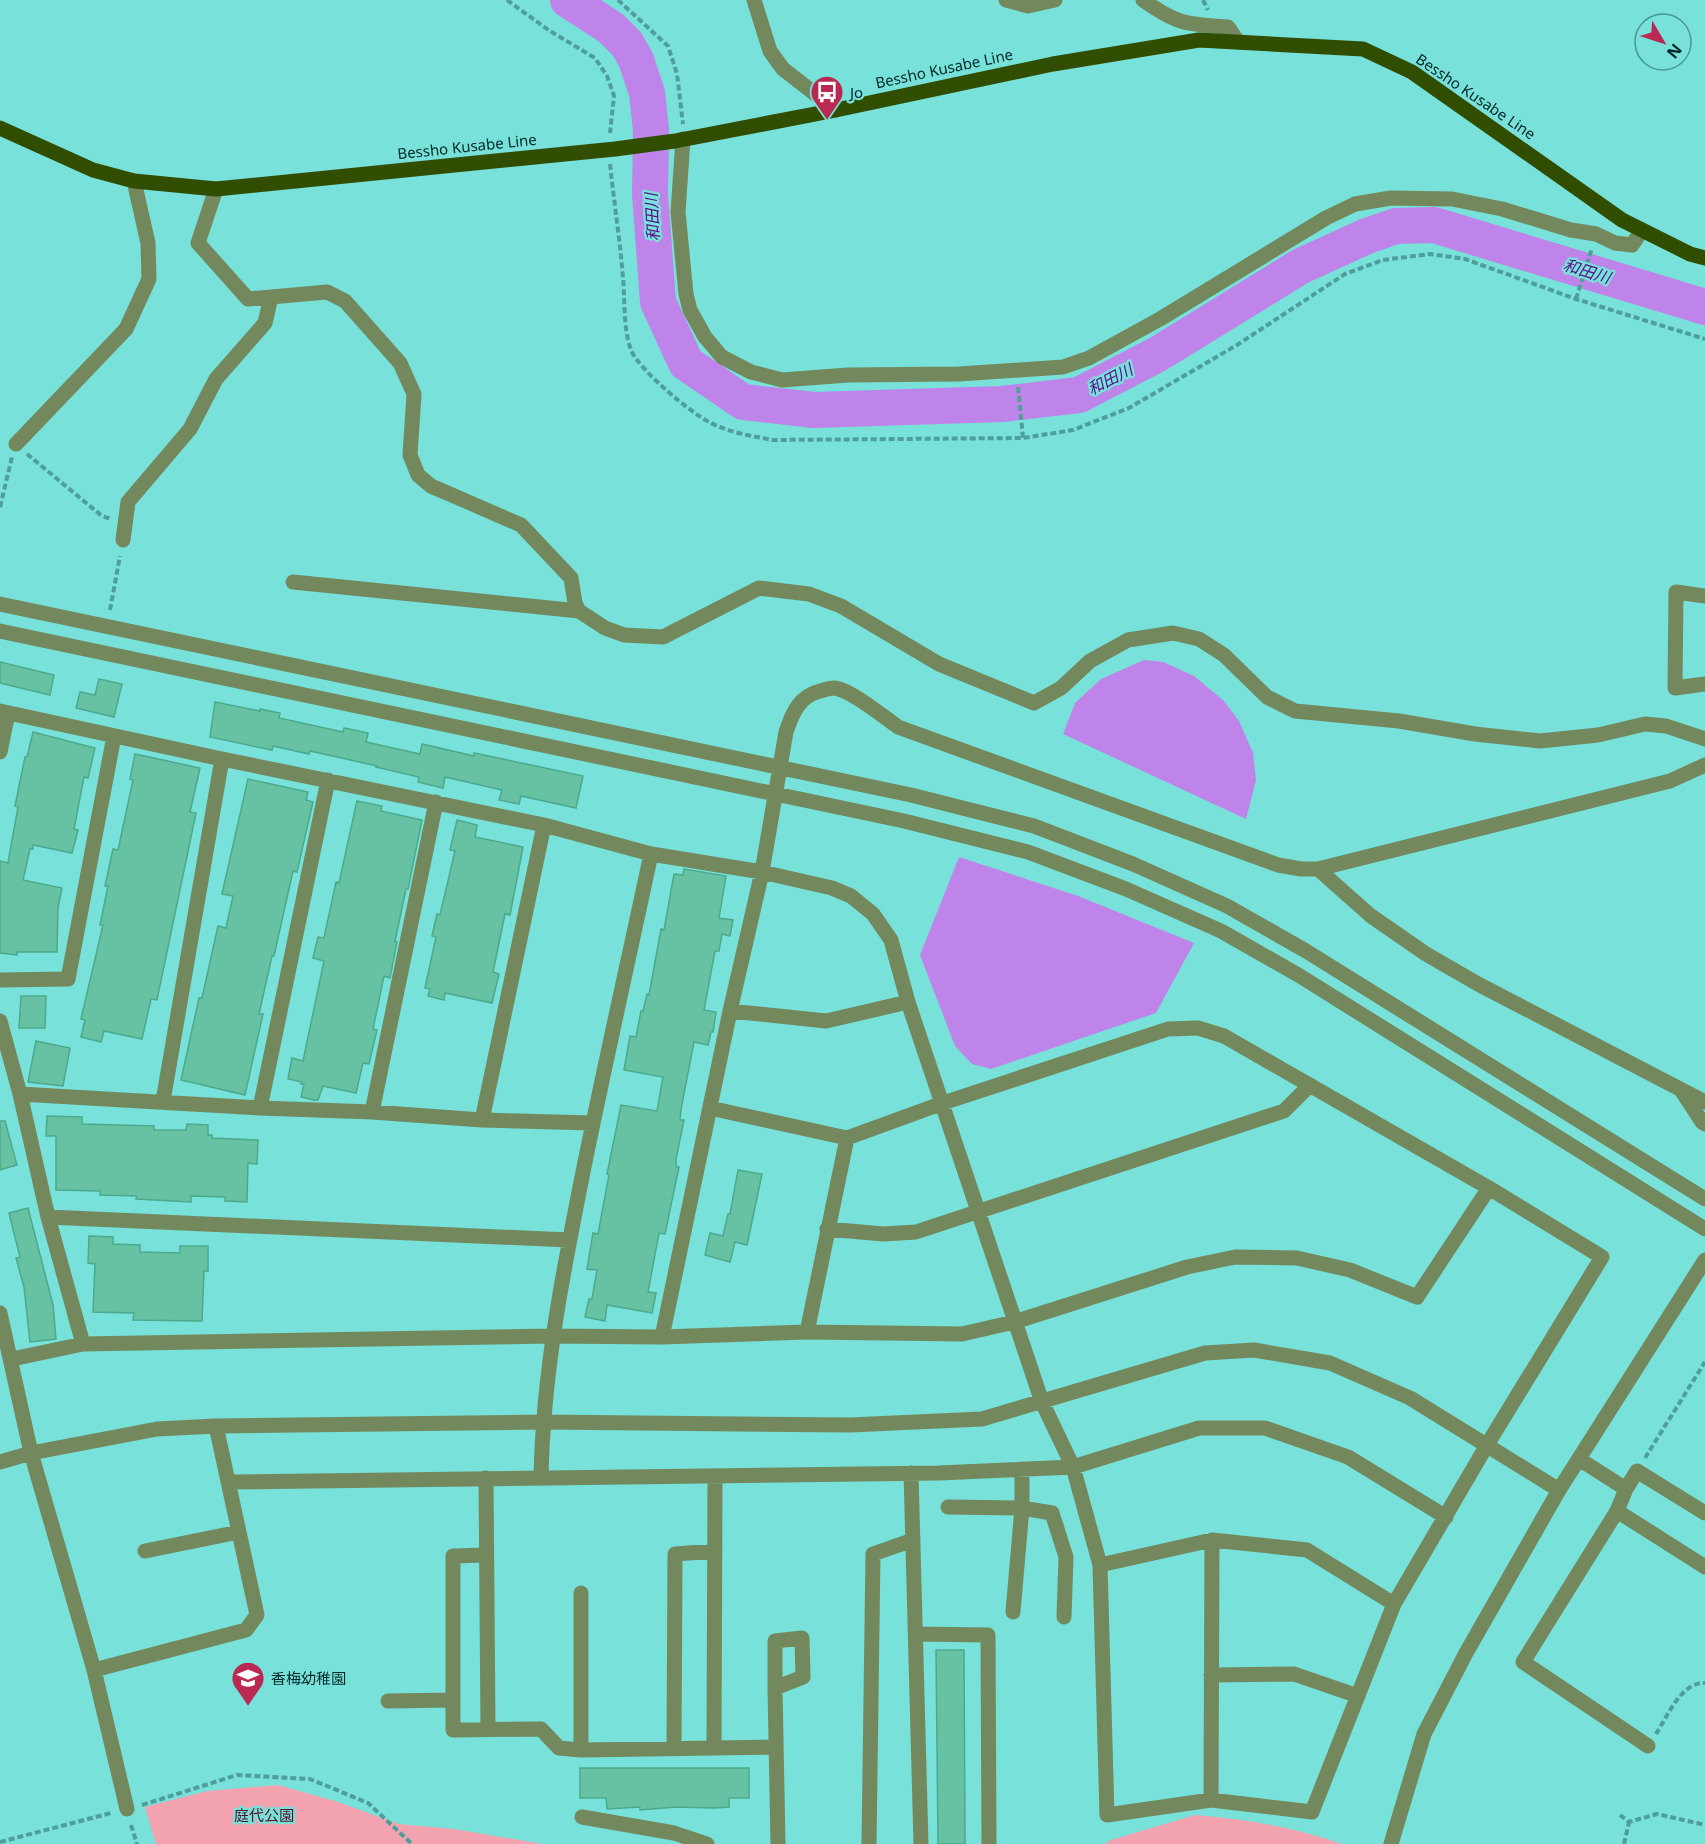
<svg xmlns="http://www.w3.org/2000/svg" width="1705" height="1844" font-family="'Noto Sans','Noto Sans JP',sans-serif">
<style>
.green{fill:#f2a3af}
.water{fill:#bf84e9}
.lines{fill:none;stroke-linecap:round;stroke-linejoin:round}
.river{stroke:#bf84e9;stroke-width:36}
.building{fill:#67c2a4;stroke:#4ca98b;stroke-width:1.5}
.path{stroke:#4e9f9a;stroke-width:4;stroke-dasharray:6 3;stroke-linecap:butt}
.minor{stroke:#73895d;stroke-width:15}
.major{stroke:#314e00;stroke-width:15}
.labels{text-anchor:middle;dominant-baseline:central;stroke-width:4.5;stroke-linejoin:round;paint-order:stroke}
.street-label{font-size:15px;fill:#052827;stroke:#77e1da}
.poi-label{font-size:15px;fill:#052827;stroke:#77e1da;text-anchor:start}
.park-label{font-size:15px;fill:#590a22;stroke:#77e1da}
.water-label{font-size:16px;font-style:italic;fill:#5e0788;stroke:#77e1da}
</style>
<rect width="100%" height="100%" fill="#77e1da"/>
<!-- green -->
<path class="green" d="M278,1785l57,16 64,23 55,5 89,15h-387l-11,-37 62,-16z
M1195,1815c50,4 99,12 147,29h-237l6,-4z"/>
<!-- water -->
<path class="water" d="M1144,660l19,2 31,14 30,25 15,20 14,32 3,27 -10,39 -183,-85 12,-31 26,-24z
M959,857l119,39 116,47 -38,70 -165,56 -19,-5 -17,-18 -35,-91z"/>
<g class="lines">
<!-- river -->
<path class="river" d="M568,0l43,28 16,16 9,16 11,33 4,37 -1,64 8,108 28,61 57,39 71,8 188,-6 77,-9 79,-41 143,-88 66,-30 29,-10 38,-1 271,82"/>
</g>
<!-- building -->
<path class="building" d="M0,662l54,13 -4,20 -50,-12z
M99,679l23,5 -8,33 -38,-9 4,-16 15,3z
M215,702l45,9v-2l20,4 -1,5 64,14 1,-4 24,5 -2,9 54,12 2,-10 52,12v-3l109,23 -7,32 -55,-12 -2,8 -20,-4 3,-10 -57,-13 -2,11 -25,-6 1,-5 -43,-10 1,-1 -67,-15 -1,3 -36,-8 -1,4 -62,-13z
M33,732l62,16 -7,30 -4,-1 -10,52 4,1 -6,23 -39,-8v4h-3l-7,31 39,8 -4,20 -1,44h-40v3l-17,-2v-92l8,2 10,-56 -3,-1 10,-49h2z
M135,754l65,14 -10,44 6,1 -39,187 -6,-1 -9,40 -38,-8 -3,11 -20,-5 4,-17 -4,-1 22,-94h-3l8,-39h-3l8,-37 5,1 15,-70 -3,-1z
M248,779l60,13 -2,8 7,2 -16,70 -4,-1 -19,85h-2l-13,58h4l-18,81 -64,-15 18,-82h3l16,-72 8,2 7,-32 -11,-2z
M357,801l25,5 -1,5 41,9 -14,69h-2l-11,52 2,1 -7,36 -6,-2 -11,53 4,1 -8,34 -6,-1 -7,30 -33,-7 -5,14h-4l-13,-3 3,-13h-3l1,-2 -14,-3 4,-21 11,3 21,-100 -11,-3 5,-21 6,1 12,-56 3,1z
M457,820l20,5 -2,12 48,10 -13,68 -5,-1 -12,58 6,2 -7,29 -47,-10 -1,7 -16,-4 2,-7 -5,-1 11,-51 -4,-1 5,-22 3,1 15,-64 -5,-1z
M684,869l42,7 -7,42 14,2 -3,16 -8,-2 -3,17h-4l-11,59 12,2 -3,20h-2l-3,13 -14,-3 -13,67 -1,11h4l-8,39v8h3l-14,67 -6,-1 -11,59 8,1 -4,20 -45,-8 -2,16 -20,-4 4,-18h3l5,-29 -10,-1 6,-36 5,1 11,-59 -2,-1 14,-69 36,6 6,-34 -39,-7 6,-34 6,1 5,-26h2l4,-17 2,1 12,-66 3,1 10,-56 9,1z
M21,996h25l-1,32h-26z
M36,1041l34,7 -7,38 -35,-4z
M47,1116l35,1v7l72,2v4h32l1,-6 21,1v10h4v3l46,2 -1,24 -9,-1 -1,39 -22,-1v-4l-34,-1v6l-55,-3 1,-3 -37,-1v-4l-44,-1v-54h-10z
M0,1121h5l12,44 -17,5z
M738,1170l24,4 -15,71 -12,-3 -5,20 -25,-7 5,-22 13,3 5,-22h2z
M28,1208l25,97 3,34 -26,3 -6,-55 -8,-29 4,-1 -11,-44z
M89,1236l24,1v7l27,1v7l40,1v-7h28v25h-4l-2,50 -69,-1 1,-7 -41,-1 2,-48 -7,-1z
M936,1650h28l1,194h-27z
M580,1768h169v30h-20v9l-15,1 -38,-1 -36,3v-3l-33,2 -1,-11h-26z"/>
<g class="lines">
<!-- path -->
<path class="path" d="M507,0l43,31 45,27 12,18 7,20 -4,37
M618,0l50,46 9,28 6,50
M1203,0l5,10
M610,164c4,38 10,76 13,114 2,22 0,50 8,72 8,20 61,64 80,73 20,10 41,13 62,17l250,-2 50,-8 56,-22 108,-63 108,-71 38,-14 47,-6 35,5 111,40 129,40
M1576,299l16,-51
M1018,387l5,51
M27,454l75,62 9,3
M0,507l12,-50
M110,610l10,-54
M1645,1458l60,-96
M1656,1734c11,-17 26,-53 49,-51
M142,1805l95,-30 73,4 58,24 44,41
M1620,1815l9,7 28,-8 48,11
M131,1825l6,19
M0,1842l111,-29
M1624,1844l5,-22"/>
<!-- minor -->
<path class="minor" d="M754,0l16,51 13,18 53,41
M1006,0l22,6 27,-6
M1143,0c35,25 44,24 85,27l10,15
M683,139l-5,73 8,82 4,16 15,27 17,20 29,15 31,8 66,-5 111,-1 104,-7 26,-9 71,-39 166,-101 29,-14 36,-6 61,1 50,10 69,21 25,4 19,9 17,2 10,-15
M216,189l-18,54 50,56 79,-7 18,9 55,62 14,31 -4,61 8,20 13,11 90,39 50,53 4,25 4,8 26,17 19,7 39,2 96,-49 50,6 32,12 98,58 95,39 27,-15 29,-27 38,-21 45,-7 26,6 25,16 43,42 28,14 104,10 76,13 65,7 58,-6 47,-11 21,2 39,13
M16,444l110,-115 23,-50 -1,-36 -14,-62
M123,540l5,-38 62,-73 26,-50 49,-56 6,-26
M293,582l286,29
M1705,596l-29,-4 -1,96 30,-4
M0,604l911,191 123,31 99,38 94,42 79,45 399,248
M0,631l904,190 124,31 98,37 95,42 79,45 405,253
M0,711l222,48 322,66 107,29 111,18 70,16 19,8 22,18 18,26 17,62 134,400 31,65 27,98 7,250 104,-15 101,12 82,-208 93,-159 115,-188 -113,-69 -265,-152 -26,-8 -30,1 -225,74 -96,35 -137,-30
M0,752l8,-39
M1318,869l53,47 55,38 52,30 227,118
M0,980l68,-1 46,-243
M730,1011l96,10 82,-19
M0,1021l20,73 28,123 35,127
M1681,1090l21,32 3,2
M20,1094l240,14 112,4 110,8 111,3
M163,1101l59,-342
M260,1108l68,-328
M372,1112l64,-310
M482,1120l62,-295
M48,1217l521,23
M827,1229l56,5 33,-2 368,-121 26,-26
M0,1313l31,140 63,217 33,139
M807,1332l40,-194
M662,1337l68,-326 32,-139 24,-140c6,-18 13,-36 34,-41 4,-1 10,-3 14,-3 16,1 50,29 64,39l380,138 23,4h17l352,-88 35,-16
M12,1359l71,-15 469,-8 110,1 145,-5 155,2 52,-12 173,-55 48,-10 62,1 53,12 67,27 72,-109
M1579,1459l47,30 11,-18 68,42
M0,1462l31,-9 126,-24 59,-3 326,-4 308,3 132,-6 223,-66 49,-3 76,13 80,35 149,92
M911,1473l10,371
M486,1478l2,251
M541,1478c2,-108 23,-211 44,-316 21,-103 44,-205 66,-308
M228,1482l711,-9 134,-6 126,-39h66l83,29 98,60
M1626,1489l-9,22 88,56
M948,1507l74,1 30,5 14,44 -2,60
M1617,1511l-94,151 125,84
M145,1551l94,-19
M486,1555l-33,1v174l88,-1 18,19 22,2 195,-3
M1100,1565l112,-25 95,10 87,54
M581,1593v157
M1013,1612l9,-104v-39
M916,1634l72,1 1,209
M802,1638l1,39 -28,11v-47z
M94,1670l152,-40 11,-15 -41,-189
M1211,1675l83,-1 64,22
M775,1688l3,156
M388,1701l65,-1
M714,1748l1,-272
M674,1749l1,-195 40,-3
M1211,1800l1,-260
M582,1817l92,16 33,11
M869,1844l4,-290 40,-14
M1391,1844l33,-110 42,-81 93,-163 146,-230"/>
<!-- major -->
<path class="major" d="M0,128l93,42 41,11 82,8 399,-40 60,-8 161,-31 217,-46 146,-24 164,9 49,23 210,148 68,34 15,4"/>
</g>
<!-- icons -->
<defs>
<g id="bus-pin" transform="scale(1.725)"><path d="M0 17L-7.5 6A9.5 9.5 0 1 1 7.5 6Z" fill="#b92952" stroke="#77e1da"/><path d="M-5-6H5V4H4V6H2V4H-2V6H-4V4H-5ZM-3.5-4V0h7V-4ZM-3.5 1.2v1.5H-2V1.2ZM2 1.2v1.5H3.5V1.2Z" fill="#fff"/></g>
<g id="school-pin" transform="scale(1.725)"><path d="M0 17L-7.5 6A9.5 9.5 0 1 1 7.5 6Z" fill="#b92952" stroke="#77e1da"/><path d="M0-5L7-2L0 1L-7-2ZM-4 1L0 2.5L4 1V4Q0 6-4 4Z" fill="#fff"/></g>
</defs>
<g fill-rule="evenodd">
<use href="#bus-pin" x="827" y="92"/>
<use href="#school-pin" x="248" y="1678"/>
</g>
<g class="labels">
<!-- street labels -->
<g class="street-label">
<text transform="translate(944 68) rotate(-12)">Bessho Kusabe Line</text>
<text transform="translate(1476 96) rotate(34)">Bessho Kusabe Line</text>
<text transform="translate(467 146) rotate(-6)">Bessho Kusabe Line</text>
</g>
<!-- poi labels -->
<g class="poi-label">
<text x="850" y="92">Jo</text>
<text x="271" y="1678">香梅幼稚園</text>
</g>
<!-- park labels -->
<g class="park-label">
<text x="264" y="1815">庭代公園</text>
</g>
<!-- water labels -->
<g class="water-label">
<text transform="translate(652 217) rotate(-93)">和田川</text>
<text transform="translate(1587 271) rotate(17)">和田川</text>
<text transform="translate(1110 379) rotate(-27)">和田川</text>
</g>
</g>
<!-- north arrow -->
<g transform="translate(1663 42) rotate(129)"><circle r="28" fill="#77e1da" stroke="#499792" stroke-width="1.5"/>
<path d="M0-4.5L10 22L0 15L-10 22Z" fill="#b92952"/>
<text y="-9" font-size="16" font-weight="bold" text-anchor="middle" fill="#052827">N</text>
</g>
</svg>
